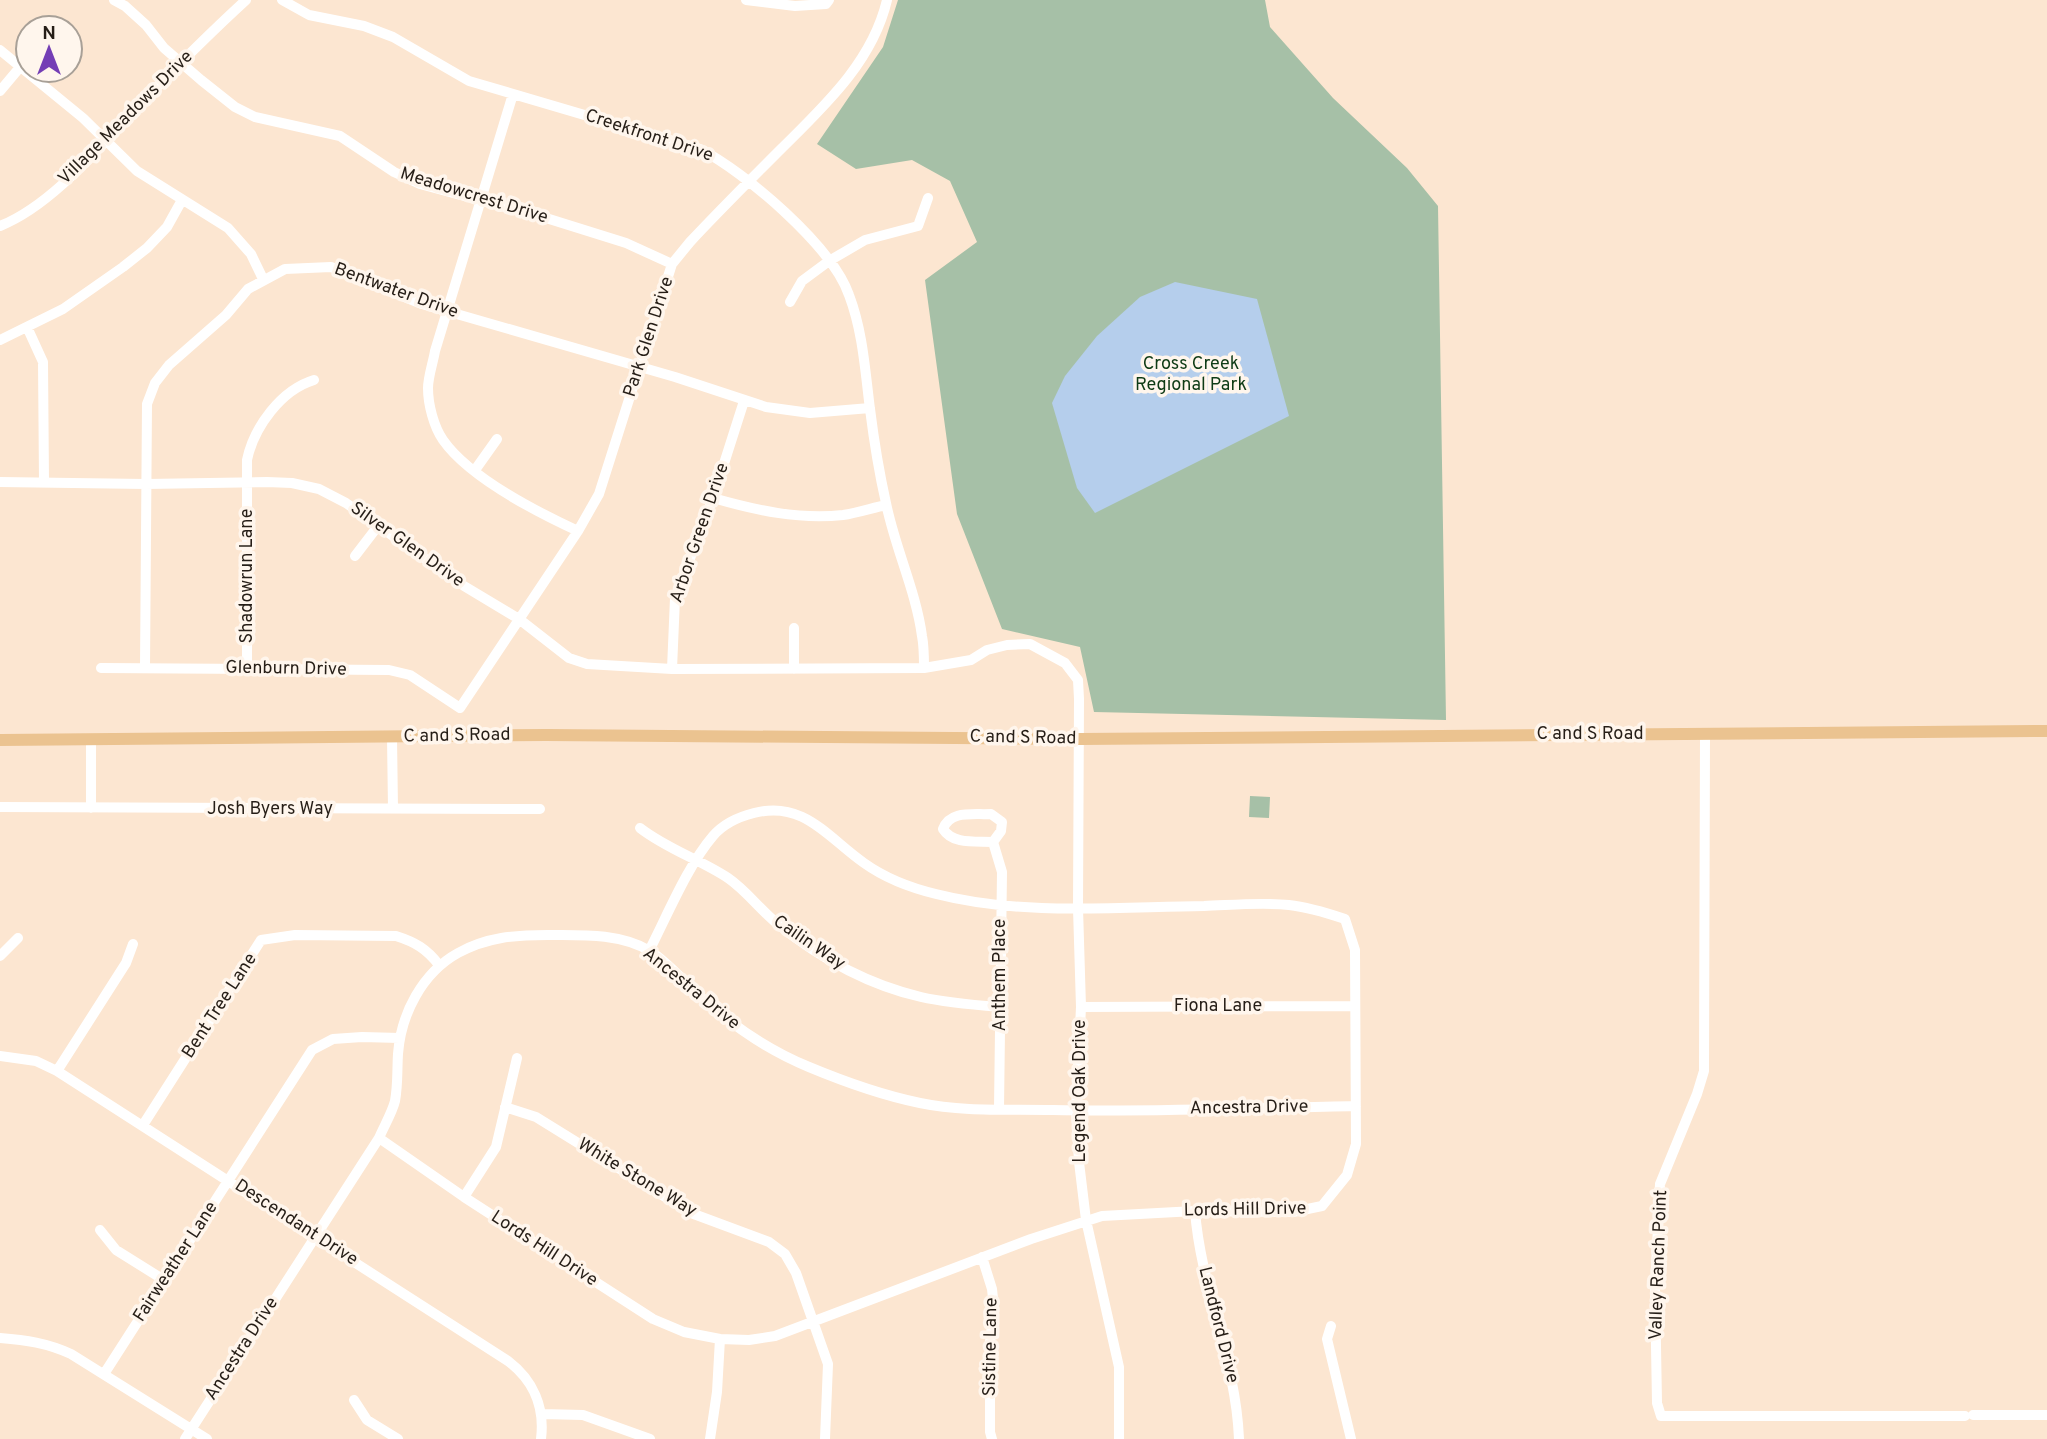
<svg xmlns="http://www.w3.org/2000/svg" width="2047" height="1439" font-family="Overpass,sans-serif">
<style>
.green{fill:#a6c0a7}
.water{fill:#b5ceec}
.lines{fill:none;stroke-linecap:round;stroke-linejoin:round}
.minor{stroke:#fff;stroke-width:10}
.major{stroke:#ebc390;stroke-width:12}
.labels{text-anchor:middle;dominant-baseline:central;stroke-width:7;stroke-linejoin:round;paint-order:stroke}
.street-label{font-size:18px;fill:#261e17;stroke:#fff6ed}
.park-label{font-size:18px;fill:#0e3b15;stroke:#fff6ed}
</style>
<rect width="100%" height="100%" fill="#fce6d1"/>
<!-- green -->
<path class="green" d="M898,0h367l5,27 63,71 74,70 31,38 8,514 -352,-8 -14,-65 -78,-18 -45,-115 -32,-234 52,-38 -27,-61 -38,-21 -56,9 -39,-25 66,-97z
M1250,796l20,1 -1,21 -20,-1z"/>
<!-- water -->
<path class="water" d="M1175,282l82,17 32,117 -194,97 -18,-25 -25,-85 13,-27 32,-40 43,-39z"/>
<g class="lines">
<!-- minor -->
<path class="minor" d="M114,0l11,6 21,19 18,23 37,32 34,27 20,10 85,19 54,36 26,12 126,34 80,25 46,21
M282,0l27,15 55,11 29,11 76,44 231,68c45,23 132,97 149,146 14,37 16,75 21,114 4,32 9,63 16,94 9,45 30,88 36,133 2,10 2,21 2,32
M746,0l49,6 31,-2 3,-4
M0,50l83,68 54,53 91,57 23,26 12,25
M0,91l21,-25
M513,94l-78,257c-2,12 -7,26 -7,37 0,17 6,39 15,52 26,37 94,72 135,91
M0,226c55,-22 105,-86 145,-127 33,-34 66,-67 101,-99
M790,302l12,-21 27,-20 36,-21 53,-14 10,-28
M27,327l16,35 1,120
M0,340l63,-31 60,-42 24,-19 20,-21 15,-27
M475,470l22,-31
M0,482l146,2 121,-2 25,1 27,6 27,14 118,83 55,33 50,39 18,6 85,5 252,-1 47,-8 16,-10 20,-5 23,-1 35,19 13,17 1,19 -1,209 3,99 -5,103 3,52 7,58 33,147v72
M713,498c42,12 86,22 130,17 14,-2 29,-7 43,-10
M355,556l23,-30
M794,628v41
M101,668l288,2 21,5 50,33 118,-177 21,-37 73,-230 18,-22c28,-30 57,-59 86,-88 45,-45 96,-90 111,-154
M145,668l2,-264 8,-21 14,-18 57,-50 22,-26 37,-20 46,-2 91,37 253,73 91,30 44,6 60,-5
M247,669v-209c7,-33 34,-70 67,-80
M672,669l3,-71 38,-100 31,-97
M1705,733l-1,338 -7,23 -37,90 -5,105 2,114 4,13h304
M392,737l1,72
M91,740v68
M0,807l540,2
M640,828c27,21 59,31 88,50 19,13 33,33 51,47 41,33 90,60 142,72 26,6 53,8 79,10
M993,842c-17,-1 -40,3 -50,-13 7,-19 30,-14 48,-15l11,8 -1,9 -8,11 9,30 -3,237
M649,951c18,-35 39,-86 64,-115 11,-13 25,-19 41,-23 50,-13 74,25 110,50 21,15 47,25 72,31 86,22 180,13 268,12 28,-1 58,-4 85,-1 19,2 38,8 56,14l10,31 1,194 -9,31 -25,31 -29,6 -98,-1 -93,5 -71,23 -256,97 -26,4 -29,-1 -3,53 -7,47
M0,956l18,-18
M1081,1007l274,-1
M0,1056l36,5 21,10 451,290c25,19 37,46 33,78
M57,1071l69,-108 7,-19
M505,1107l31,10 155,96 78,29 16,12 11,19 32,91 -3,75
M143,1125l118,-185 34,-5 101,1c19,6 31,13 43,29
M379,1138l85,59 189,122 31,13 36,7
M464,1197l32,-50 21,-89
M1195,1211c6,77 41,150 44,228
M100,1230l16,20 48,30
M982,1257l10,32 2,19 -4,34v90l2,7
M1331,1326l-4,13 24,100
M0,1338c26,2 47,5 71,16l136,85
M104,1374l208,-324 21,-11 29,-2 38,1
M354,1400l13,20 31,19
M542,1414l41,1 67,24
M1973,1415h74
M185,1439l194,-301c5,-12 13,-25 16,-37 3,-16 2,-31 3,-47 3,-40 24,-81 60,-101 29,-16 57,-18 90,-18 33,0 72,-2 102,16 19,12 35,32 52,47 31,28 68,53 107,69 36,15 72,28 111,36 43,9 89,6 133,7 101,2 202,-2 303,-4"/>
<!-- major -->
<path class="major" d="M0,740l546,-5 534,4 967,-8"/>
</g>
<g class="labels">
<!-- street labels -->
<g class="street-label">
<text transform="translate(126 118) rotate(-45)">Village Meadows Drive</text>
<text transform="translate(649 136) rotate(18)">Creekfront Drive</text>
<text transform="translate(474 196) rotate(17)">Meadowcrest Drive</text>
<text transform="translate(396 291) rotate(20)">Bentwater Drive</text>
<text transform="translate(649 337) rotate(-72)">Park Glen Drive</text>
<text transform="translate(700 533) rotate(-71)">Arbor Green Drive</text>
<text transform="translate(407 545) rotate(35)">Silver Glen Drive</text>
<text transform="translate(247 576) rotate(-90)">Shadowrun Lane</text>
<text transform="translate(286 669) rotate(1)">Glenburn Drive</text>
<text x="1590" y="734">C and S Road</text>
<text transform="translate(457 736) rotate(-1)">C and S Road</text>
<text transform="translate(1023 738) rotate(1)">C and S Road</text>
<text x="270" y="809">Josh Byers Way</text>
<text transform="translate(809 943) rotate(34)">Cailin Way</text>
<text transform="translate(1000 975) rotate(-90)">Anthem Place</text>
<text transform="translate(691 989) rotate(39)">Ancestra Drive</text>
<text transform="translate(220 1006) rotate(-57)">Bent Tree Lane</text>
<text x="1218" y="1006">Fiona Lane</text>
<text transform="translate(1080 1091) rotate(-90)">Legend Oak Drive</text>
<text transform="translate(1249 1108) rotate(-1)">Ancestra Drive</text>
<text transform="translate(637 1178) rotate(31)">White Stone Way</text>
<text transform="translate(1245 1210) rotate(-1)">Lords Hill Drive</text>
<text transform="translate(296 1223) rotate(33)">Descendant Drive</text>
<text transform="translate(544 1249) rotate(33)">Lords Hill Drive</text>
<text transform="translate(176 1262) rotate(-57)">Fairweather Lane</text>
<text transform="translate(1659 1265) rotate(-88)">Valley Ranch Point</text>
<text transform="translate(1218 1325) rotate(76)">Landford Drive</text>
<text transform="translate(991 1347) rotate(-89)">Sistine Lane</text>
<text transform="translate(242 1349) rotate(-57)">Ancestra Drive</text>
</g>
<!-- park labels -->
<g class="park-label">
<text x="1191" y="364">Cross Creek<tspan x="1191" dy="21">Regional Park</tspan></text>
</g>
</g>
<!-- north arrow -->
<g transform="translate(49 49)"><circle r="33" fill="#fff6ed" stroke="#a8a097" stroke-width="2"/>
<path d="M0-5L12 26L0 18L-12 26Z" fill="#743eb5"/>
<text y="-10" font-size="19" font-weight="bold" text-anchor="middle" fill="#261e17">N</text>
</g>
</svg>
